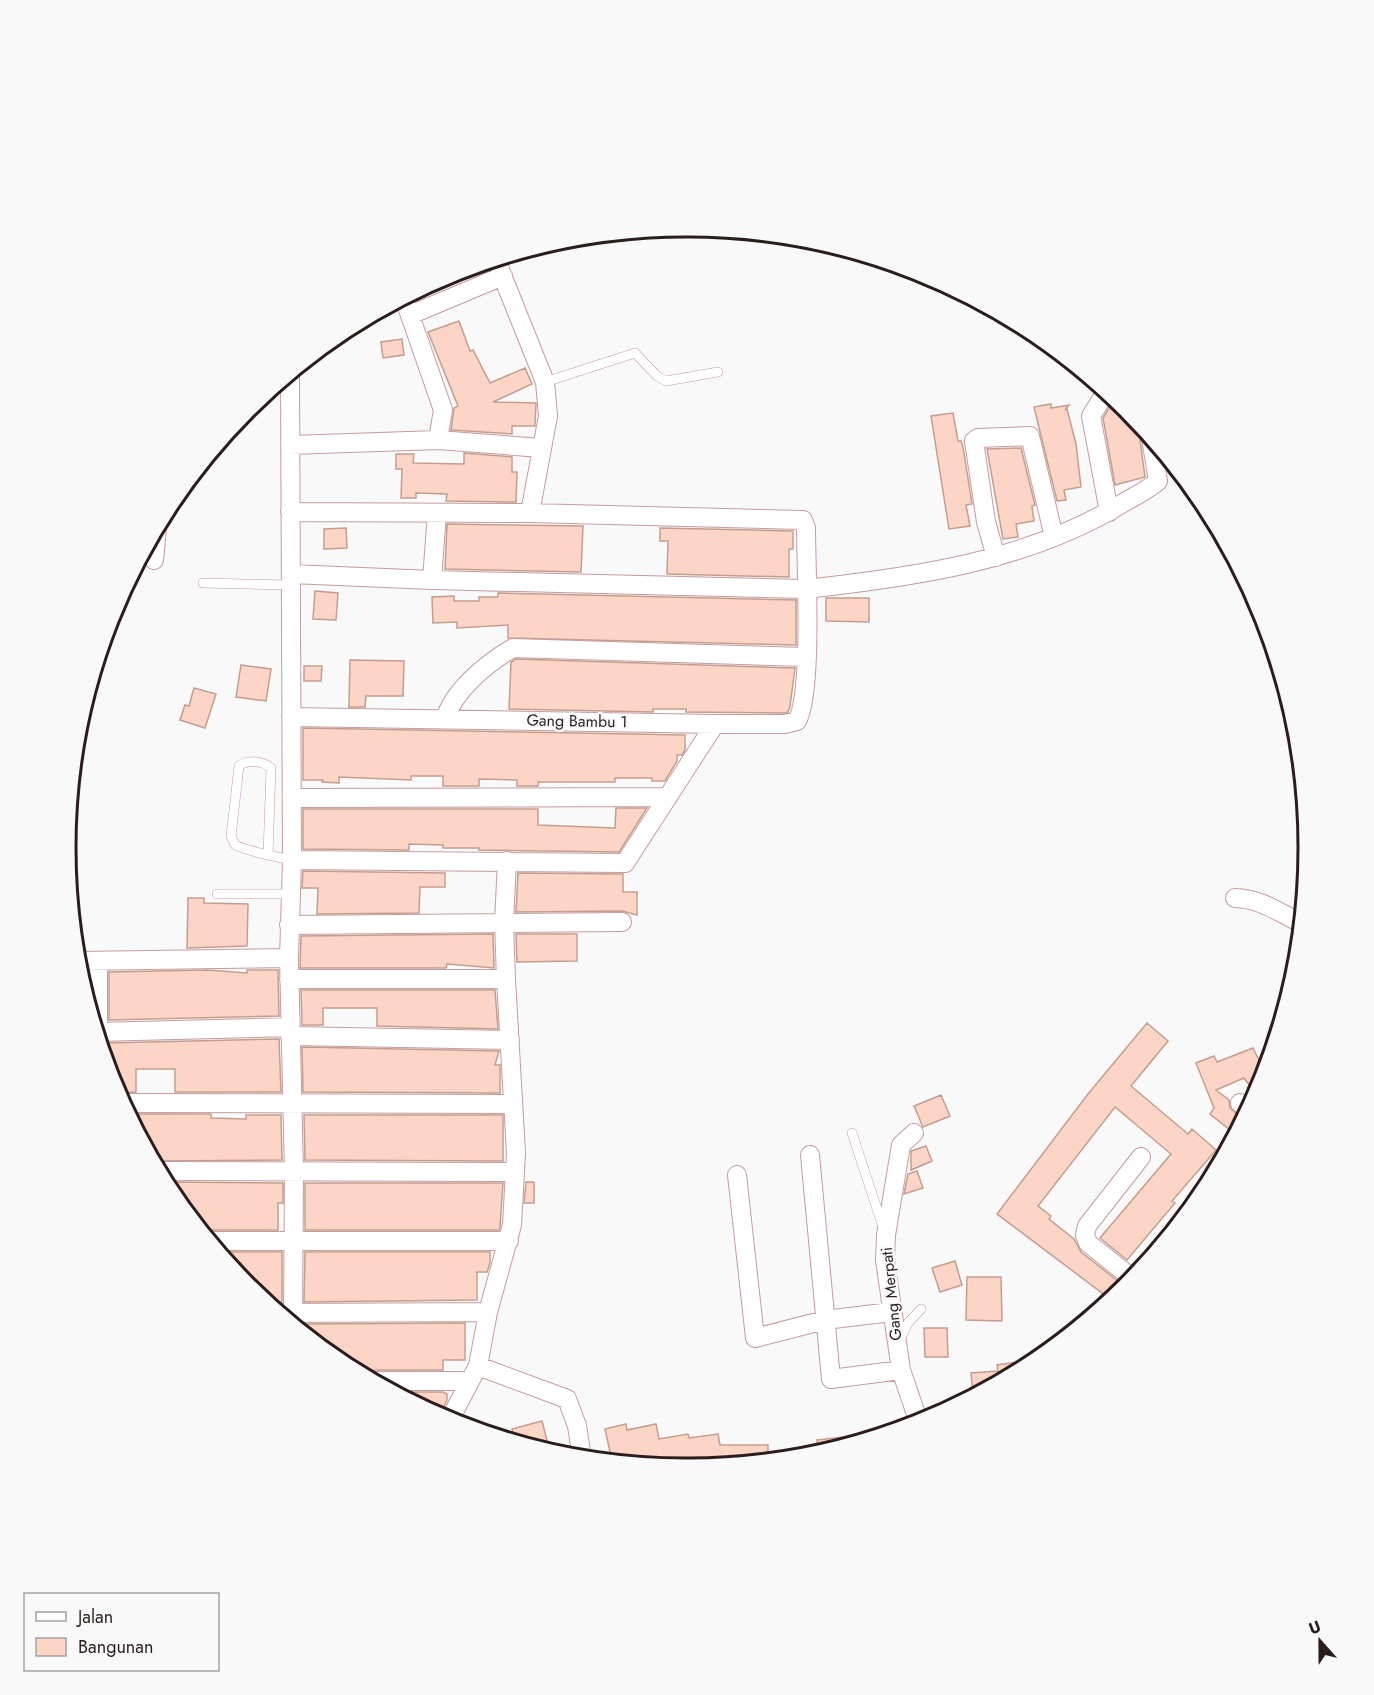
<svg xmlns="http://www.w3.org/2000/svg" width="1374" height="1695" font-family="Jost,sans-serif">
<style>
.building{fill:#fdd5c6;stroke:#c39e8f;stroke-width:1.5}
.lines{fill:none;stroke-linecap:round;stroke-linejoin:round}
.service-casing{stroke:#c59c9d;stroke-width:10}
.minor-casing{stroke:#c59c9d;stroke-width:20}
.service{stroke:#fff;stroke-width:9}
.minor{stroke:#fff;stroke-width:18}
.labels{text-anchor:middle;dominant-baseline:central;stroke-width:5;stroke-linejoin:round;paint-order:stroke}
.street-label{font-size:16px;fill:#2c1d1d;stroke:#f9f9f9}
.rim{fill:none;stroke:#2c1d1d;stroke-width:3}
</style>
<rect width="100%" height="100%" fill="#f9f9f9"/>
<!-- building -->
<path class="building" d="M459,321l11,30 3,-1 17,33 35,-15 7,16 -39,18 43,1 -1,23h-23v8l-61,-4 3,-22 4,-2 -30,-74z
M402,339l2,16 -21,3 -2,-16z
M1113,401l13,8 18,21 -4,10 5,37 -30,8 -12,-67z
M1051,404v4l18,-3 -4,5 2,-1 9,35 5,43 -17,3 2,10 -9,1 -23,-94z
M953,413l5,28h3l2,6 9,57 -6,1 4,21 -21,3 -18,-113z
M1021,448l14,57 -3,1 2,15 -18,3 2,13 -15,2 -16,-90z
M464,453l48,4v15h5l-1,30 -70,-1 1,-7 -31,-1v5h-15l1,-29h-6v-15h18l-1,9 51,1z
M447,524l136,2 -2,46 -136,-3z
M346,528l1,20 -23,1v-20z
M660,528l133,3v18h-4v28l-122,-3 1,-33h-8z
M315,591l23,2 -2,27 -23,-1z
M498,593l298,7v45l-288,-7v-13l-51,3v-6l-24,1 -1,-26 22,-1v5h25v-4h19z
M826,598h43v24l-43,-1z
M516,659l279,9 -5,38 -2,6 -4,1 -98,-1v-3h-33v3l-144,-3 2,-47z
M350,660l54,1 -1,35h-37l-1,11h-16z
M241,665l30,4 -5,32 -30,-4z
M304,666h18l-1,15h-17z
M194,688l22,6 -11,34 -25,-8 5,-15 4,1z
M303,728l382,7v15l-3,5h-5v6l-12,20h-13v-3h-37v4h-77v4h-21v-6l-38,-1v7h-36v-10h-32v4l-72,-3v6l-17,-1 1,-2h-20z
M616,808h31l-28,44 -140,-2v-2h-36v-3l-34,-1v6l-106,-1v-40h235v16l77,3z
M303,871l142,2v14h-25l-1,26 -102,1 1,-26h-16z
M518,873l105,1v18h14v23l-15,-4 -106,1z
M188,898h16v5l44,1 -1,42 -60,2z
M493,934l1,34 -47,-4 -1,4h-146l1,-32z
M516,934h61v27l-60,1z
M208,970l39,3v-3h31l1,46 -170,4v-48z
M79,972h8v26l-6,-20z
M301,990h194l3,39 -121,-3v-18h-54v17h-21z
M1147,1023l21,18 -37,45 57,48 4,-5 24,21 -44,51 3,2 -48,57 -27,-22 71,-84 -56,-47 -77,99 13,10 -2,3 25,20 7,13 43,34 -14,13 -113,-85 91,-120z
M279,1039l2,53h-106v-23h-39v23l-18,1 -17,-48 4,-2z
M302,1047l197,4 -4,14h5v28l-197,-1z
M1253,1048l12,24 -9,22 -12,-16 -28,12 13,10 1,8 13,11 -8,15 -25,-20 4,-6 -18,-45 18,-7 3,6z
M941,1095l9,21 -27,11 -9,-21z
M129,1114h82v4l35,1v-4h35l1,45 -128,1z
M304,1115h199v46l-198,-1z
M926,1146l6,15 -21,9v-19z
M917,1171l6,17 -19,6 4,-20z
M165,1182l118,1v20h-5v27h-68l-7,2z
M526,1182h8v21h-10z
M305,1183h198l-3,44 -1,3h-194z
M220,1252h62v50l-13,2 -21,-18z
M305,1252h185v11l-3,9h-10v28l-173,2z
M955,1261l7,24 -22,7 -8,-24z
M967,1277h34l1,44 -36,-1z
M465,1323v37h-22v10h-68l-10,6 -23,-12 -40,-33 2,-7z
M924,1328h23l1,29h-23z
M1038,1359l-6,5 -59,31 -2,-22 27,-2 -1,-6z
M395,1392h48l4,2v6l-6,12h-9z
M542,1421l8,31 -35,-11 -3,-12z
M626,1424l1,6 29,-6 3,15 29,-5 1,4 29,-4 2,11h48v16l-81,7 -75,-7 -7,-32z
M853,1436l2,6 -36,11 -2,-13z"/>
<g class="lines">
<!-- service casing -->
<g class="service-casing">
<path id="service" d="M545,382l90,-29 22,23 9,5 52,-9
M203,583l88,2
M268,855l3,-87c-8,-7 -24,-9 -32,-2l-8,70 4,9c18,8 38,11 57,15
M217,894h73
M852,1133l31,94
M900,1339l8,-16 13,-14"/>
</g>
<!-- minor casing -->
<g class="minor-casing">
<path id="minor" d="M404,298l39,112 -5,30
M410,315l93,-39
M290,373l2,487 -3,98 5,215 -1,151
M1106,392l-15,24 18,96
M290,445l148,-5 103,8
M290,512l240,1 18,-97 -3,-34 -49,-122
M996,557l-10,-35 -12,-81 4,-3 52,-2 24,101
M154,560l3,-32
M291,574l141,6 374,9c109,-12 222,-28 317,-86 12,-7 25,-13 35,-22l-7,-43
M432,580l5,-67
M291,717l424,7h70l12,-3c16,-28 9,-154 9,-193l-3,-8 -273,-7
M445,719c9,-29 42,-56 68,-71l293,9
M292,798l376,-1
M292,860l333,3 90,-139
M1235,898c27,1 42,14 66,25
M289,925l333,-3
M77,961l212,-3
M98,961v74
M289,979h217
M97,1032l193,-5
M290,1036l220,4
M123,1103l388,1
M1240,1103l8,6
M914,1133l-13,12 -15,90 -1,25 16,110 18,53
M810,1155l21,224 70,-9
M159,1171l356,1
M737,1175l18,163 70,-18 66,-8
M210,1241h299
M1133,1279l-45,-36 -3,-8 2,-9 54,-69
M280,1313l208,-1
M478,1366l89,33 10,27 5,32
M375,1381h94
M449,1421l29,-55 10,-54 24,-87 4,-72 -10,-174 -2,-56 3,-62"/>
</g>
<!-- service -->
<use href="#service" class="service"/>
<!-- minor -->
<use href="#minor" class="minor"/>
</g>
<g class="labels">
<!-- street labels -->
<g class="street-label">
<text transform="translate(577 721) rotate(1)">Gang Bambu 1</text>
<text transform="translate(891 1294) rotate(-96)">Gang Merpati</text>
</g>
</g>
<!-- crop -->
<path d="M0 0H1374V1695H0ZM686 237H688A610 610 0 0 1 1298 847V848A610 610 0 0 1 688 1458H686A610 610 0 0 1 76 848V847A610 610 0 0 1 686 237Z" fill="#f9f9f9" fill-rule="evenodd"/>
<path class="rim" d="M686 237H688A610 610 0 0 1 1298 847V848A610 610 0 0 1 688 1458H686A610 610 0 0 1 76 848V847A610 610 0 0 1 686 237Z"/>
<!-- legend -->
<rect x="24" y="1593" width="195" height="78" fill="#f9f9f9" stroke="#a7a1a1" stroke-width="1.5"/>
<rect x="36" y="1612" width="30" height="9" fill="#ffffff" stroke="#a7a1a1" stroke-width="1.5"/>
<text x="78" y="1623" font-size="18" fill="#2c1d1d">Jalan</text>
<rect x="36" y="1638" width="30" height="18" fill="#fdd5c6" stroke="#a7a1a1" stroke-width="1.5"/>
<text x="78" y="1653" font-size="18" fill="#2c1d1d">Bangunan</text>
<!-- north arrow -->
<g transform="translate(1320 1641) rotate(339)" stroke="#f9f9f9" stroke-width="4.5" paint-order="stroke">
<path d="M0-4.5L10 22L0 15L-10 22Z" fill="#2c1d1d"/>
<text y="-9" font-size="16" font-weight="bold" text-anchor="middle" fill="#2c1d1d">U</text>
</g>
</svg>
